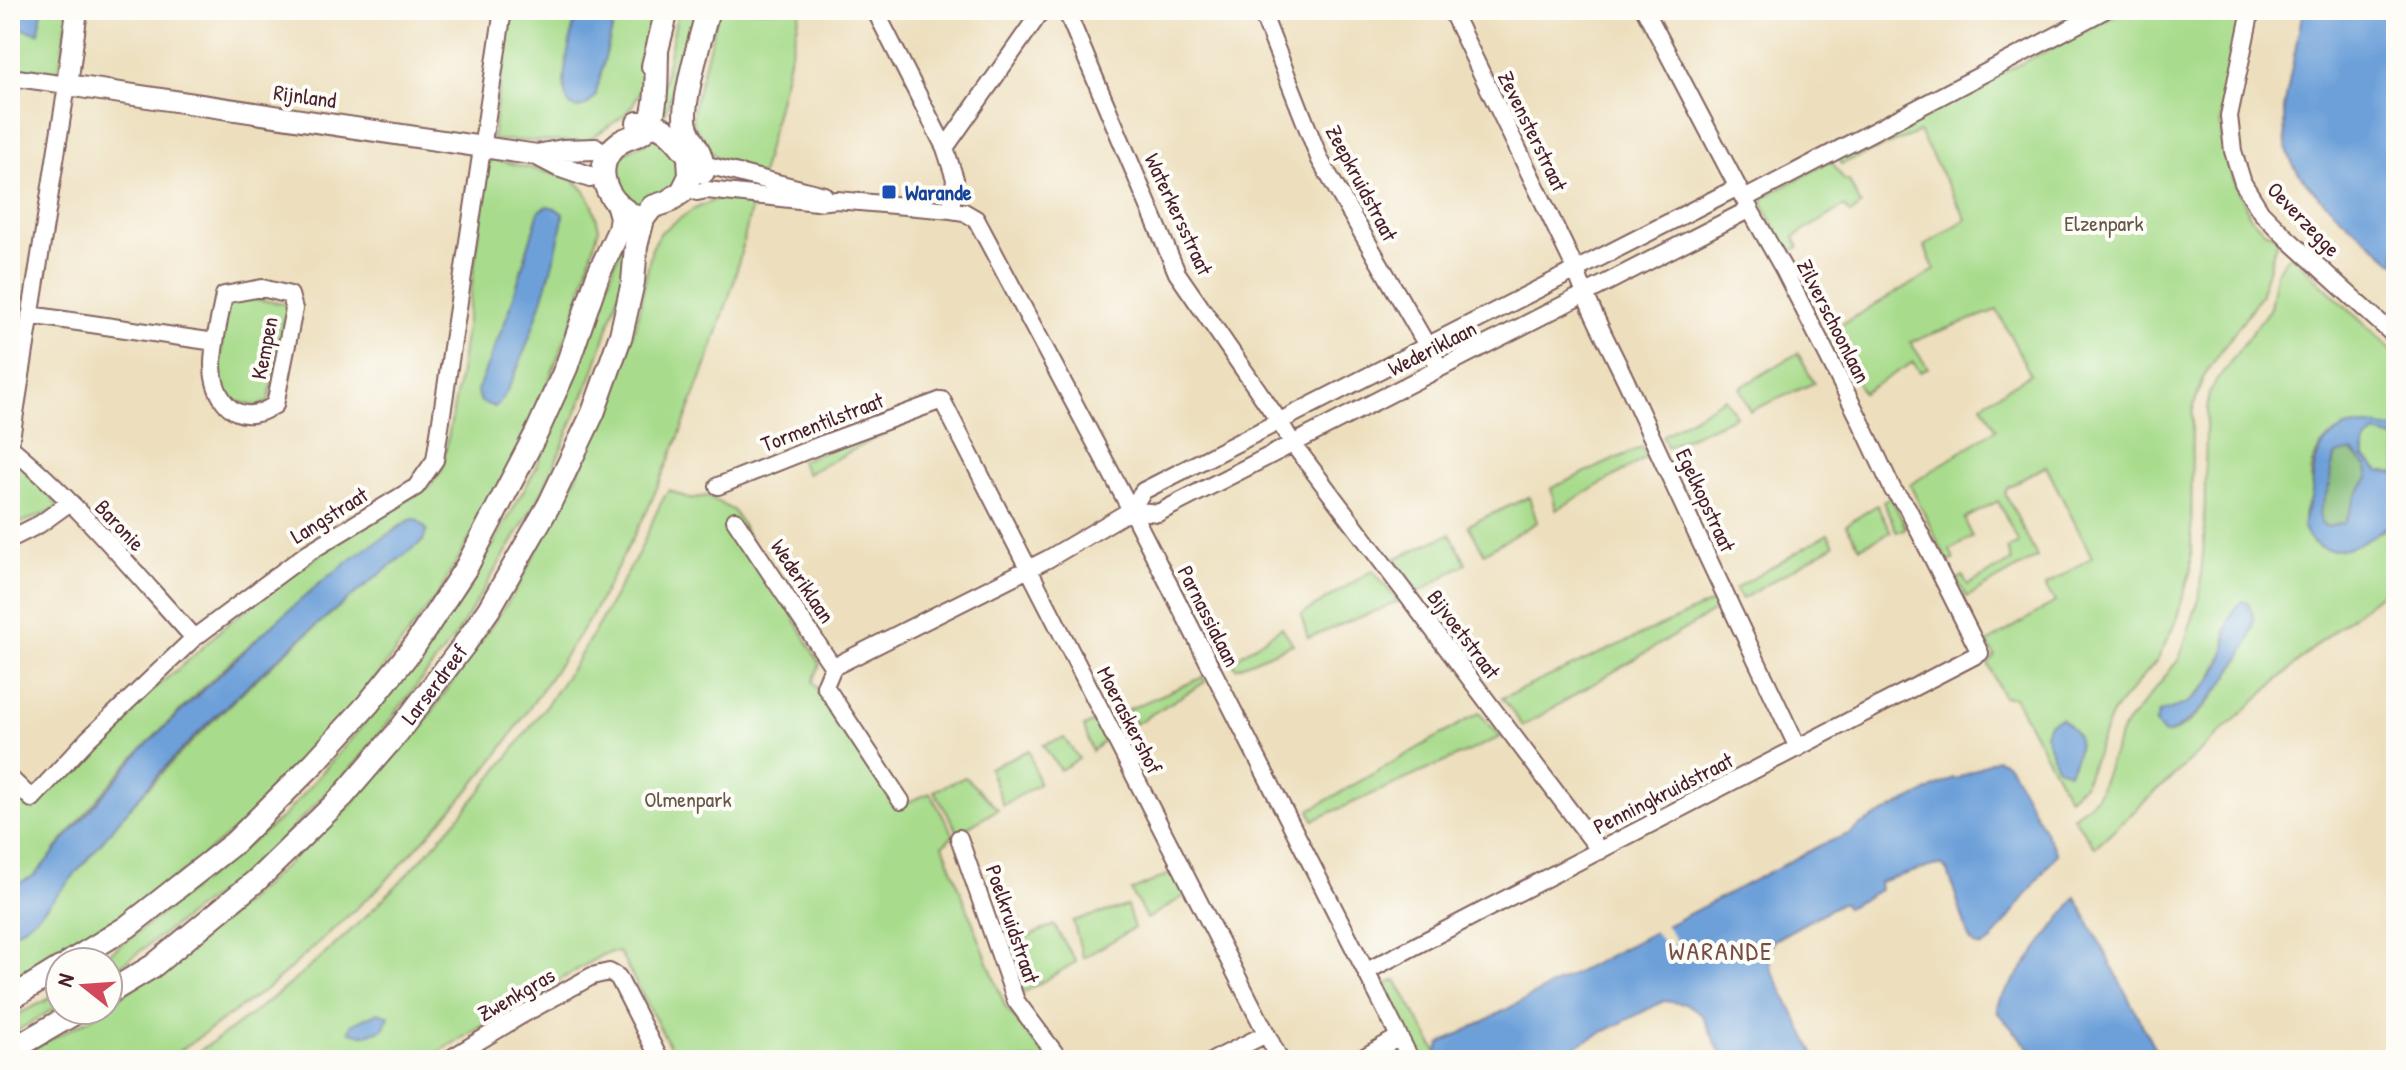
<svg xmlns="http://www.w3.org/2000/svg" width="2406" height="1070" font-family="'Patrick Hand',sans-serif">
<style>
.green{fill:#a8dc8c;stroke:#797e5c;stroke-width:2;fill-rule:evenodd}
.forest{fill:#86bc78;stroke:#686e52;stroke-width:2}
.water{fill:#6da0d9;stroke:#5c6082;stroke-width:2;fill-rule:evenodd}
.pier{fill:#eddfbd}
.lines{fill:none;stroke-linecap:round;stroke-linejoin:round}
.minor-casing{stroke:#83625e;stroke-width:20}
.tertiary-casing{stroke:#83625e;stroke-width:24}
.secondary-casing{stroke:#83625e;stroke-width:26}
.minor{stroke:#fff;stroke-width:16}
.tertiary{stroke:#fff;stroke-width:20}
.secondary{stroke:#fff;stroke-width:22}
.transit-dot{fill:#1a4fb4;stroke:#fdfcf7;stroke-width:3}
.labels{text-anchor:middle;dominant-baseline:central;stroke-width:8;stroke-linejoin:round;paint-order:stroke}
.street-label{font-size:22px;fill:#4a1f2b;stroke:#fdfcf7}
.transit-label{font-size:22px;font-weight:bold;fill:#164399;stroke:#fdfcf7;text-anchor:start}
.park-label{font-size:22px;fill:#665848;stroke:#fdfcf7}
.quarter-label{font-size:26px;letter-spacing:2px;fill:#784f46;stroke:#fdfcf7}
</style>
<rect width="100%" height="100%" fill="#fdfcf7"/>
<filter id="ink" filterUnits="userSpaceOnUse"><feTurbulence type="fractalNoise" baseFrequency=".0125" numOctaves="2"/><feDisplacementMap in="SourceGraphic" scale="16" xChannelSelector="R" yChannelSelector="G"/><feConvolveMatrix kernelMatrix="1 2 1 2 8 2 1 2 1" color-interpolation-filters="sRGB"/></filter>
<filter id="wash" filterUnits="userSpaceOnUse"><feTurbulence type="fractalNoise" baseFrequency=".006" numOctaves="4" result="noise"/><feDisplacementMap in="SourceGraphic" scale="32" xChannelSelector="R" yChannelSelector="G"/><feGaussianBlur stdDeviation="1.8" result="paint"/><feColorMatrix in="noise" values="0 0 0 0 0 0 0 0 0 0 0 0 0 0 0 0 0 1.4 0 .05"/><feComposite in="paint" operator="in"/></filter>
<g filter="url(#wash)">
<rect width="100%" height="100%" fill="#eddfbd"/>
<!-- green -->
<path class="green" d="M42,10h27l-11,67 -48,-7v-44l28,7z
M509,10h68l-13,70 10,27c10,0 15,-2 21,-10l22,-87h41l-19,83 -7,13 -9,10 -37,26 -94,-2z
M678,10h20l-35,110 -6,-3z
M719,10h82l-40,166 -38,-13 -13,-12 -18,-29 2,-17z
M2126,10h116l-22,116 9,43 22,49 13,12 14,7 -18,59 -57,81 -11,35 -1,157 -15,52 -18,38 -46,54 -28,71 -15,14 -55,-101h-11l-15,-33 7,-8 -8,-13 68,-41 -10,-16 47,-29 -46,-91 -38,21 -3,6 32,64 -70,40 -10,-17 6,-4 5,9 44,-24 -5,-12 12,-6 -21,-42 -34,18 9,18 -23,13 4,10 -6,2 -38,-77 86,-56 -14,-25 48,-30 -33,-64 -87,32 18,26 -8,4 -7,-10 -50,31 -33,-62 105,-61 -11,-24 42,-27 -47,-87 -78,32 -2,-8z
M653,137c19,9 38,36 15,53 -9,6 -20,7 -29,15 -17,-9 -36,-36 -14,-52 9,-7 19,-7 28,-16z
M489,158l84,21 12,12 8,14 6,23 -26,92 -49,122 -84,149 -103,139 -78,80 -118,96 -131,78v-198l23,24 51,-58 50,-47 56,-46 38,-36 99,-74 103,-63 12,-16 17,-91zM547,206l8,2 8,6c-17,63 -31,130 -62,187l9,-92 29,-98zM407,521l16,4 3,5 -3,11c-128,96 -245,204 -346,329l-23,-19c29,-34 57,-70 88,-102 81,-84 169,-163 265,-228z
M1831,161l13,19 5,1 12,25 -11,8 -6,-8 -50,31 5,10 -11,6 -25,-49 1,-7z
M717,199l36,1 -19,82 -26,78 -30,79 -31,72 -56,106 -90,133 -37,46 -80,87 -111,101 -106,76h-156l79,-41 12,-9h6v-4l121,-89 119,-109 81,-92 83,-120 64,-118 32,-75 27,-75 17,-80 9,-16 31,-22z
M629,223l6,1 -17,73 -26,79 -48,113 -87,145 -99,127 -78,80 -38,34 -134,100v-13h-10l47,-35 139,-111 114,-131 71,-97 66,-118 44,-105z
M2290,254l106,100v76c-31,-6 -65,-8 -81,27 -2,6 -4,18 -4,24 0,4 2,8 1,13 0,5 -6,11 -7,17 -4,17 3,26 15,37l63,-17 13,-13v64l-75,59 -226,206 -22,-30 24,-21 25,-66 57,-71 20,-60 5,-56 2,-119 3,-33 61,-83 6,-35zM2226,628l25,10c-16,27 -53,93 -86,96l-6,-21 27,-9 24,-22 15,-32z
M228,295l57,9 2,4 -18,91 -3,4 -11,3 -20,-5 -11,-9 -6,-15z
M1798,353l16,30 -64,28 -10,-23z
M1725,398l11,18 -69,31 -5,-11z
M916,417l-109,57 -7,-13z
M2376,433l20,6v35l-17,-3 -15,-14c-1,-13 1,-17 12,-24z
M1642,447l5,10 -91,53 -5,-22z
M10,456l31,28 18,24 -49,19z
M669,490l20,9 18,-3 27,15 86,153 -7,18 83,125 34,-14 24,42 -11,10 62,161 44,54h-372l-57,-107 -9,-1 -9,3 -177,105h-240c152,-96 285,-241 385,-389 24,-36 49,-83 70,-121 10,-20 15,-41 29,-60z
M1529,497l8,25 -53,31 -16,-28z
M1891,497l15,31 -9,4 -14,-30z
M1877,505l14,27 -31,15 -14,-22z
M1450,534l16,29 -47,29 -25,-33z
M1828,534l6,11 -92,54 -7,-10z
M1373,570l25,32 -90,36 -7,-23z
M1715,601l3,8 -195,117 -21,-28z
M1282,627l11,17 -57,24 -4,-7z
M1203,677l2,5 -70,42 -8,-14z
M1479,713l22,24 -187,83 -4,-10z
M1096,721l8,20 -12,10 -8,-24z
M1064,738l15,21 -19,11 -17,-25z
M1029,750l10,34 -36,21 -14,-37z
M965,777l33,32 -39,24 -25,-42z
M1174,872l12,23 -39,24 -16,-28z
M1127,906l7,22 -51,30 -10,-37z
M1054,925l22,37 -53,31 -16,-47z
M1396,980l41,73 3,7h-19l-39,-74z
M60,990v15l-50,30v-17l37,-18z"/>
<!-- forest -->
<path class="forest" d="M2352,451l15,16 2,11 -13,18 -11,27 -17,4 -8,-3 -1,-11 11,-29 1,-15 5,-15z"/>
<!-- water -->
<path class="water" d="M10,10h32l-3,23 -29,-7z
M577,10h40l-22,87c-5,6 -12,13 -21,10 -22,-7 0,-80 3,-97z
M2303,10h93v254c-28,-25 -93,-74 -106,-106 -6,-16 -6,-33 -6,-50z
M547,206l8,2 8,6c-2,34 -45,174 -68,193l-14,-5 -4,-11 33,-82 29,-98z
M2374,426l22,4v9l-20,-6c-11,7 -13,11 -12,24l15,14 17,3v44c-18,17 -59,45 -82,25 -5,-5 -8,-9 -10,-16 -2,-14 8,-23 8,-35 1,-27 4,-50 31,-63 8,-4 21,-3 31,-3zM2352,451l15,16 2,11 -13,18 -11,27 -17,4 -7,-3 -2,-11 11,-29 1,-15 5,-14z
M412,519l5,1 10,10 -4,11c-91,68 -179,142 -257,225 -44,47 -82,103 -127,148 -8,8 -19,15 -29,22v-49l24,-11 108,-127 119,-114 60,-53 40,-30z
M2242,601l6,2c2,5 6,12 6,17 1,29 -61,111 -89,114l-10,-10 4,-11c9,-4 21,-6 29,-11 16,-9 36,-37 38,-56 2,-21 0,-28 16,-45z
M2061,718c23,18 21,29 8,54l-12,-4 -12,-35 4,-10z
M1996,759l9,3 6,6 46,86 -66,88 -9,5 -8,-2 -5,-7 -21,-67 -7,-6 -8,1 -54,16 1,8 -33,18 -3,-5h-3l-67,37c-6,10 -6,17 -3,29l47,91h-94l-22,-45 -16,-11 -22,-3 -116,59h-108l-3,-7 3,-9 381,-199 30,-12 9,-8 93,-47 4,1z
M2076,897l82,158 3,5h-121l-42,-47 -1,-7 3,-7z
M378,1012l11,4 -6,13c-10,5 -24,8 -34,2l2,-6z"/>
<!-- pier -->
<path class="pier" d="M1664,923l13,19 -9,8 -15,-21z"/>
</g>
<g filter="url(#ink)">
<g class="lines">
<!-- minor casing -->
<g class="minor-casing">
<path id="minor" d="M875,10l70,138 10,31 -4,31
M1066,10l111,263 102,148 14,23 307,407
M1261,10l59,150 120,208
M1451,10l125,260c15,45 39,85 58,128 53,118 109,234 164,350
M2251,10l-22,106 4,35 10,32 18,29 27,27 108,98
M10,77l57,8 -57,360
M945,148l97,-138
M703,164l121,31
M697,192l10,-2 110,12 20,-2 114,10 13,2 12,7 155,291 280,550
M1744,199l361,-189
M262,288l28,7 4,14 -19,96c-6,3 -12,7 -18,8 -29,8 -44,-23 -44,-48 0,-23 7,-47 11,-70z
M30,315l185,27
M10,447c66,54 126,127 184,191
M718,486l105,-42 119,-44 338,660
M1131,510l27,3 592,-304
M735,520l98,147 -8,19 76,115
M10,539l30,-15 29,-21
M833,667l215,-108 83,-49 12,-19 595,-304
M10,778l22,21 56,-60 106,-101 115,-86 107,-65 19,-27 68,-450
M959,838l57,163 44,59
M1367,971l613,-318 -73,-146 -14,-17 -34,-72 -76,-150 -39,-69 -99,-189
M448,1060l72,-44 72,-40 17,-4 9,5 42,83
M1214,1060l52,-26
M1359,1060l40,-23"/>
</g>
<!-- tertiary casing -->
<g class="tertiary-casing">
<path id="tertiary" d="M77,10l-10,75 470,70 21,11 32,11
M537,155l26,-5 33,-1"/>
</g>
<!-- secondary casing -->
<g class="secondary-casing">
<g id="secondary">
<path d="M653,66l14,-56"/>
<path d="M638,123c30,-1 37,17 54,36"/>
<path d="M703,172c-1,-25 -12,-28 -17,-46 -6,-21 16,-93 22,-116"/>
<path d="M631,214c-27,-15 -40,-50 -12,-71 11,-8 25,-6 31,-20 8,-20 6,-47 7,-68"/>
<path d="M70,962l57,-35 107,-84 81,-81 53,-58 45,-56 54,-82 70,-134 29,-64 32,-93 21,-45 2,-13 -3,-11"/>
<path id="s1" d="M108,993l45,-27 104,-86 85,-83 56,-65 66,-87 25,-36 60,-104 44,-92 28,-78 12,-53 3,-36 7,-27 9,-12 15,-5 15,-10 8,-16 -1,-19"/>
<path d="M10,999l50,-31"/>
<path d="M10,1051l70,-41"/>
</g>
</g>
<!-- minor -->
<use href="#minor" class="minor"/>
<!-- tertiary -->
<use href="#tertiary" class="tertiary"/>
<!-- secondary -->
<use href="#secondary" class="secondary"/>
</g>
</g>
<!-- markers -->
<rect class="transit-dot" x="881" y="184" width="16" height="16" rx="4"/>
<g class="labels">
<!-- street labels -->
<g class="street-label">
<text transform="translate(305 96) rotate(8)">Rijnland</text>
<text transform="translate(1533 131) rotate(64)">Zevensterstraat</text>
<text transform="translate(1362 183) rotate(62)">Zeepkruidstraat</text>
<text transform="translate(1179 214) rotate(65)">Waterkersstraat</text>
<text transform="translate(2304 219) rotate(46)">Oeverzegge</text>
<text transform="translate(1834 321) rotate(63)">Zilverschoonlaan</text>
<text transform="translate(264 348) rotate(-79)">Kempen</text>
<text transform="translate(1432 348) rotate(-27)">Wederiklaan</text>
<text transform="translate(822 422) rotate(-21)">Tormentilstraat</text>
<text transform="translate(1706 500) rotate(65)">Egelkopstraat</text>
<text transform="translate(329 515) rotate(-32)">Langstraat</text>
<text transform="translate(120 525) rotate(47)">Baronie</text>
<text transform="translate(803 581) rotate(56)">Wederiklaan</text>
<text transform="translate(1209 616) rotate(63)">Parnassialaan</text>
<text transform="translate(1464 634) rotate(53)">Bijvoetstraat</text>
<text stroke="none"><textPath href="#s1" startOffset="452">Larserdreef</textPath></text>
<text transform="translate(1130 720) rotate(63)">Moeraskershof</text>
<text transform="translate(1663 793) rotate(-27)">Penningkruidstraat</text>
<text transform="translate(1013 924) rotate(71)">Poelkruidstraat</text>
<text transform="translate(516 994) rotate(-30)">Zwenkgras</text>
</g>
<!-- transit labels -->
<g class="transit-label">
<text x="905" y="192">Warande</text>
</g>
<!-- park labels -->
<g class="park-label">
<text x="2104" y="223">Elzenpark</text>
<text x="688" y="799">Olmenpark</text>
</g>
<!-- quarter labels -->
<g class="quarter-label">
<text x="1721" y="950">WARANDE</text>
</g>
</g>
<!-- margin -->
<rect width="2406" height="1070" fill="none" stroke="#fdfcf7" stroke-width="40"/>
<!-- north arrow -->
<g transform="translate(84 986) rotate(287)"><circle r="38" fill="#fdfcf7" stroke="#b5a4a5" stroke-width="2"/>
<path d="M0-6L14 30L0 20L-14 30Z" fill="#d1495b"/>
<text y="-12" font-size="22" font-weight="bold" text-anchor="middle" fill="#4a1f2b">N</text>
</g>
</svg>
